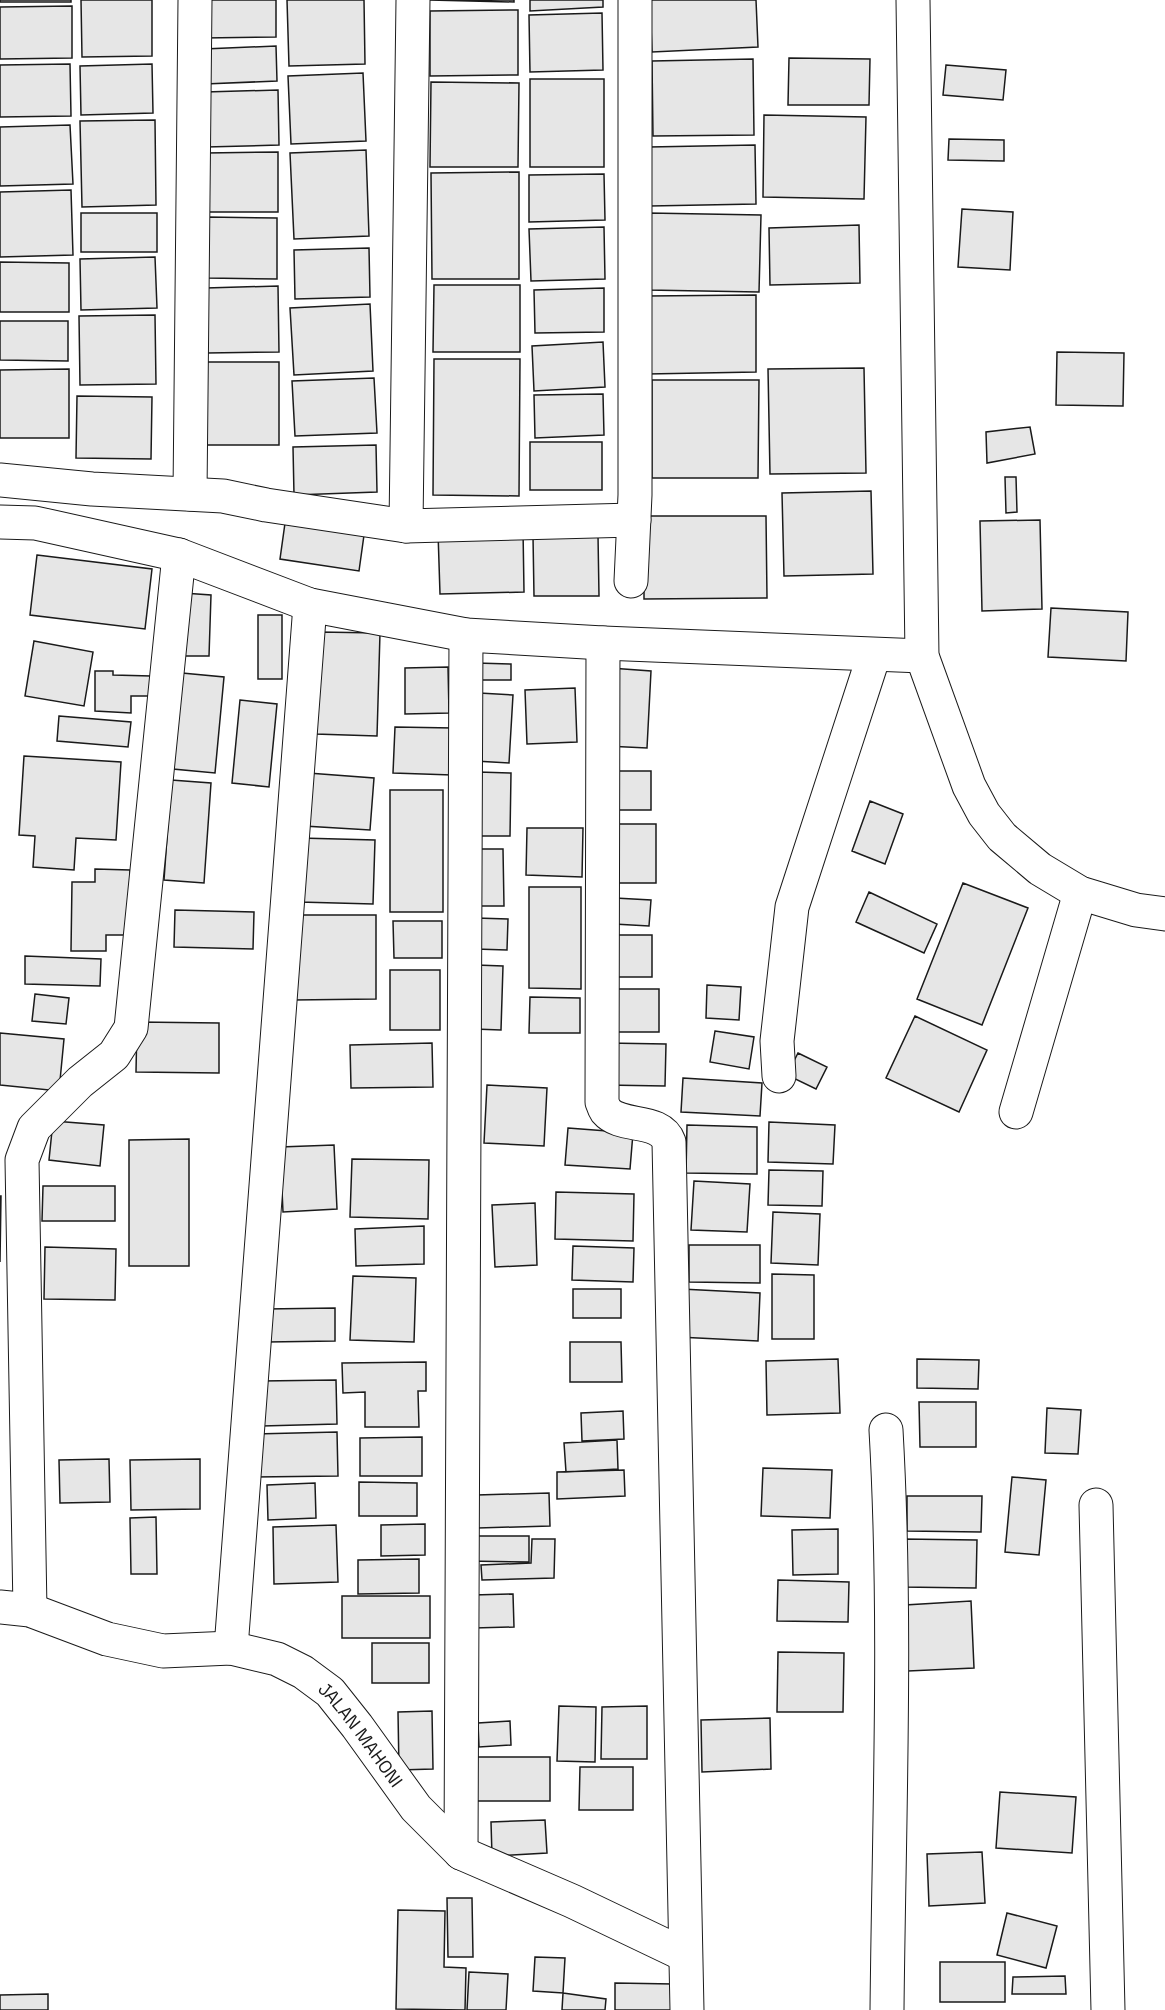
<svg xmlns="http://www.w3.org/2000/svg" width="1165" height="2010" font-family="'Space Grotesk',sans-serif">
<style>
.building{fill:#e6e6e6;stroke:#1a1a1a;stroke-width:1.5}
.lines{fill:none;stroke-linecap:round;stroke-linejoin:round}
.minor-casing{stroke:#1a1a1a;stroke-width:35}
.minor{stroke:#fff;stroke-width:33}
.labels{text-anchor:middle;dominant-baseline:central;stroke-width:4.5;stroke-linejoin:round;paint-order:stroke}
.street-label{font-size:18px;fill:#1a1a1a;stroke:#fff}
</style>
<rect width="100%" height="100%" fill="#fff"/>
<!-- building -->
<path class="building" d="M0,0h71v2h-71z
M81,0h71v56l-70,1z
M203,0h73v37l-73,1z
M287,0h77l1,64 -76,2z
M429,0h85v2z
M530,0h73v7l-73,4z
M650,0h106l2,47 -106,5z
M72,6v52l-72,1v-52z
M518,10v65l-88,1v-65z
M602,13l1,57 -73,2 -1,-57z
M276,46l1,35 -72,3 -1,-35z
M789,58l81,1 -1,46h-81z
M753,59l1,76 -101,1 -1,-75z
M70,64l1,52 -71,1v-52z
M152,64l1,49 -72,2 -1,-49z
M946,65l60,5 -3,30 -60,-5z
M363,73l3,68 -75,3 -3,-68z
M530,79h74v88h-74z
M431,82l88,1 -1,84h-88z
M278,90l1,55 -73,2 -1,-55z
M764,115l102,2 -2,82 -101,-2z
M155,120l1,85 -74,2 -2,-86z
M70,125l3,59 -73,2v-59z
M949,139l55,1v21l-56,-1z
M755,145l1,59 -106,2 -1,-59z
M366,150l3,86 -75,3 -4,-86z
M278,152v60h-71l-1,-59z
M519,172v107h-87l-1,-106z
M604,174l1,46 -76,2v-47z
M71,190l2,65 -73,2v-65z
M962,209l51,3 -3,58 -52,-3z
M81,213h76v39h-76z
M648,213l113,2 -2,77 -112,-2z
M207,217l70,1v61l-70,-1z
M859,225l1,58 -90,2 -1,-57z
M604,227l1,52 -74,2 -2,-52z
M369,248l1,49 -75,2 -1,-49z
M155,257l2,51 -76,2 -1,-51z
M0,262l69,1v49h-69z
M434,285h86v67h-87z
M278,286l1,66 -72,1 -1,-65z
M604,288v44l-69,1 -1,-43z
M756,295v77l-109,2v-78z
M370,304l3,67 -79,4 -4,-67z
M155,315l1,69 -76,1 -1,-69z
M0,321h68v40l-68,-1z
M603,342l2,45 -71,4 -2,-45z
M1057,352l67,1 -1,53 -67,-1z
M434,359h86l-1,137 -86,-1z
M203,362h76v83h-76z
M864,368l2,105 -96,1 -2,-105z
M69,369v69h-69v-68z
M374,378l3,55 -82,3 -3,-55z
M652,380h107l-1,98h-106z
M603,394l1,41 -69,3 -1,-43z
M77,396l75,1 -1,62 -75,-1z
M1030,427l5,27 -48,9 -1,-31z
M530,442h72v48h-72z
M376,445l1,47 -83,3 -1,-48z
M1005,477h11l1,35 -11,1z
M871,491l2,83 -89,2 -2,-83z
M286,516l79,12 -6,43 -79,-12z
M644,516h122l1,82 -123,1z
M1040,520l2,89 -60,2 -2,-90z
M523,529l1,63 -84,2 -2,-62z
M598,535l1,61h-65l-1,-60z
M37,555l115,14 -7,60 -115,-14z
M183,593l28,2 -2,61h-28z
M1051,608l77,4 -2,49 -78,-4z
M258,615h24v64h-24z
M318,632l62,1 -3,103 -62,-2z
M34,641l59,11 -9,54 -59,-10z
M476,663l35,1v16h-36z
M448,667l1,46 -44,1v-46z
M610,668l41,3 -4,77 -41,-2z
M95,671h18v4l38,1v20h-20v17l-36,-2z
M182,673l42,4 -9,96 -42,-4z
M575,688l2,54 -50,2 -2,-54z
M479,693l34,2 -4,68 -34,-2z
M240,700l37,4 -8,83 -37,-4z
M59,716l72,6 -3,25 -71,-6z
M395,727l58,1 -1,47 -59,-2z
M24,756l97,6 -5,78 -40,-2 -2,32 -41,-3 2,-31 -16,-1z
M611,771h40v39h-39z
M478,772l33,1 -1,63h-32z
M308,773l66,5 -4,52 -66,-4z
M171,780l40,3 -7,100 -40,-3z
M390,790h53v122h-53z
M870,801l33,13 -18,50 -33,-13z
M610,824h46v59h-46z
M527,828h56l-1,49 -56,-2z
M300,838l75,2 -2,64 -74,-2z
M471,849h32l1,57h-32z
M95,869l35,1v65h-24v16h-35l1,-69h23z
M963,883l65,25 -46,117 -65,-26z
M529,887h52v102l-52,-1z
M869,892l68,32 -13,29 -68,-31z
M615,898l36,2 -2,26 -35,-2z
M175,910l79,2 -1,37 -79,-2z
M293,915h83v84l-83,1z
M476,918l32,1 -1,31 -32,-1z
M393,921h49v37h-48z
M610,935h42v42h-42z
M25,956l76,3 -1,27 -75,-2z
M476,965l27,1 -2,64 -27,-1z
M390,970h50v60h-50z
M707,985l34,2 -2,33 -33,-2z
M609,989h50v43h-50z
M35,994l34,4 -3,26 -34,-3z
M530,997l50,1v35h-51z
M915,1016l72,34 -28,62 -73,-34z
M137,1022l82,1v50l-83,-1z
M715,1031l39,6 -5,32 -39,-7z
M0,1033l64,6 -5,52 -59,-6z
M432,1043l1,44 -82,1 -1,-43z
M606,1043l60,1 -1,42 -60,-1z
M798,1053l29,14 -11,22 -29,-14z
M683,1078l79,5 -2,33 -79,-4z
M487,1085l60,3 -3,58 -60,-3z
M53,1121l51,4 -4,41 -51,-6z
M769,1122l66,3 -2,39 -65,-2z
M687,1125l70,2v47l-71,-1z
M568,1128l65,5 -3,36 -65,-4z
M189,1139v127h-60v-126z
M334,1145l3,64 -54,3 -3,-65z
M352,1159l77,1 -1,59 -78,-2z
M769,1170l54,1 -1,35 -54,-1z
M694,1181l56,3 -3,48 -56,-2z
M43,1186h72v35h-73z
M556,1192l78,2 -1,47 -78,-2z
M0,1196h1l-1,66z
M535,1203l2,62 -42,2 -3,-62z
M773,1212l47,2 -2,51 -47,-2z
M424,1226v38l-68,2 -1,-37z
M689,1245h71v38l-71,-1z
M573,1246l61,2 -1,34 -61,-2z
M45,1247l71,2 -1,51 -71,-1z
M772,1274l42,1v64h-42z
M353,1276l63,2 -2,64 -64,-2z
M573,1289h48v29h-48z
M681,1289l79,4 -2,48 -80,-4z
M335,1308v33l-68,1 -1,-33z
M570,1342h51l1,40h-52z
M838,1359l2,54 -73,2 -1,-54z
M917,1359l62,1 -1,29 -61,-1z
M426,1362v29h-8l1,36h-54v-35l-22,1 -1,-30z
M336,1380l1,44 -75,2 -1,-45z
M919,1402h57v45h-56z
M1047,1408l34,2 -3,44 -33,-1z
M623,1411l1,28 -42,2 -1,-28z
M337,1432l1,44 -85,1v-43z
M422,1437v39h-62v-38z
M617,1440l1,29 -52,3 -2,-29z
M109,1459l1,43 -50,1 -1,-43z
M200,1459v50l-69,1 -1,-50z
M763,1468l69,2 -2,48 -69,-2z
M624,1470l1,26 -68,3v-27z
M1012,1477l34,3 -7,75 -34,-3z
M359,1482l58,1v33h-58z
M315,1483l1,35 -48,2 -1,-35z
M549,1493l1,33 -72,2 -1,-33z
M907,1496h75l-1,36 -74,-1z
M156,1517l1,57h-26l-1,-56z
M425,1524v31l-44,1v-31z
M336,1525l2,57 -64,2 -1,-57z
M838,1529v45l-45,1 -1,-45z
M467,1536h62v26l-63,-1z
M532,1539h23l-1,39 -72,2 -1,-15 50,-2z
M902,1539l75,1 -1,48 -75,-1z
M419,1559v34l-61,1v-34z
M778,1580l71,2 -1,40 -71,-1z
M513,1594l1,33 -40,1 -1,-33z
M342,1596h88v42h-88z
M971,1601l3,67 -66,3 -3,-66z
M372,1643h57v40h-57z
M778,1652l66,1 -1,59h-66z
M559,1706l37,1 -1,55 -38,-1z
M647,1706v53h-46l1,-52z
M432,1711l1,58 -34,1 -1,-58z
M770,1718l1,51 -69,3 -1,-52z
M510,1721l1,24 -32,2 -1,-24z
M476,1757h74v44h-73z
M580,1767h53v43h-54z
M1000,1792l76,5 -4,56 -76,-5z
M545,1820l2,33 -55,3 -1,-34z
M982,1852l3,51 -56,3 -2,-52z
M447,1898h25l1,59h-25z
M398,1910l47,1 -1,56 22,1 -1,42 -69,-1z
M1007,1913l50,13 -11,42 -49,-13z
M535,1957l30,1 -2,35 -30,-2z
M940,1962h65v40h-65z
M469,1972l39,2 -2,36h-39z
M1065,1976l1,18h-54l1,-17z
M615,1983l58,1 -1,26h-57z
M563,1993l43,6 -1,11h-43z
M48,1994v16h-48v-15z"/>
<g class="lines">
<!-- minor casing -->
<g class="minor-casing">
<g id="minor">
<path d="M913,0l9,656 47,130 15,28 18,23 38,32 40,24 56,17 29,4"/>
<path d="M0,480l92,9 131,7 43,9 140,21 228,-6"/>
<path d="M190,494l5,-494"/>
<path d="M0,522l35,1 144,32 131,50 156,30 137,8 319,13"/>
<path d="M406,526l7,-526"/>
<path d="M631,581l4,-86v-495"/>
<path d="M603,643l-1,459c1,3 2,6 4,9 15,18 54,6 63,31l18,868"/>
<path d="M779,1076l-2,-35 15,-134 82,-252"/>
<path d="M1016,1112l64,-219"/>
<path d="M886,1430c11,193 3,387 1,580"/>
<path d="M1096,1505l12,505"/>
<path id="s1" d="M0,1607l30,3 77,29 56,12 68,-3 46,11 26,13 27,20 27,34 59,82 45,45 111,48 113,54"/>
<path d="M30,1610l-8,-450 12,-32 46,-46 34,-27 17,-27 48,-473"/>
<path d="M231,1648l79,-1043"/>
<path d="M461,1853l5,-1218"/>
</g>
</g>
<!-- minor -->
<use href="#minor" class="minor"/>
</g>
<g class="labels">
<!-- street labels -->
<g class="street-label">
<text stroke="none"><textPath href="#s1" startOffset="400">JALAN MAHONI</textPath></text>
</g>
</g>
</svg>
